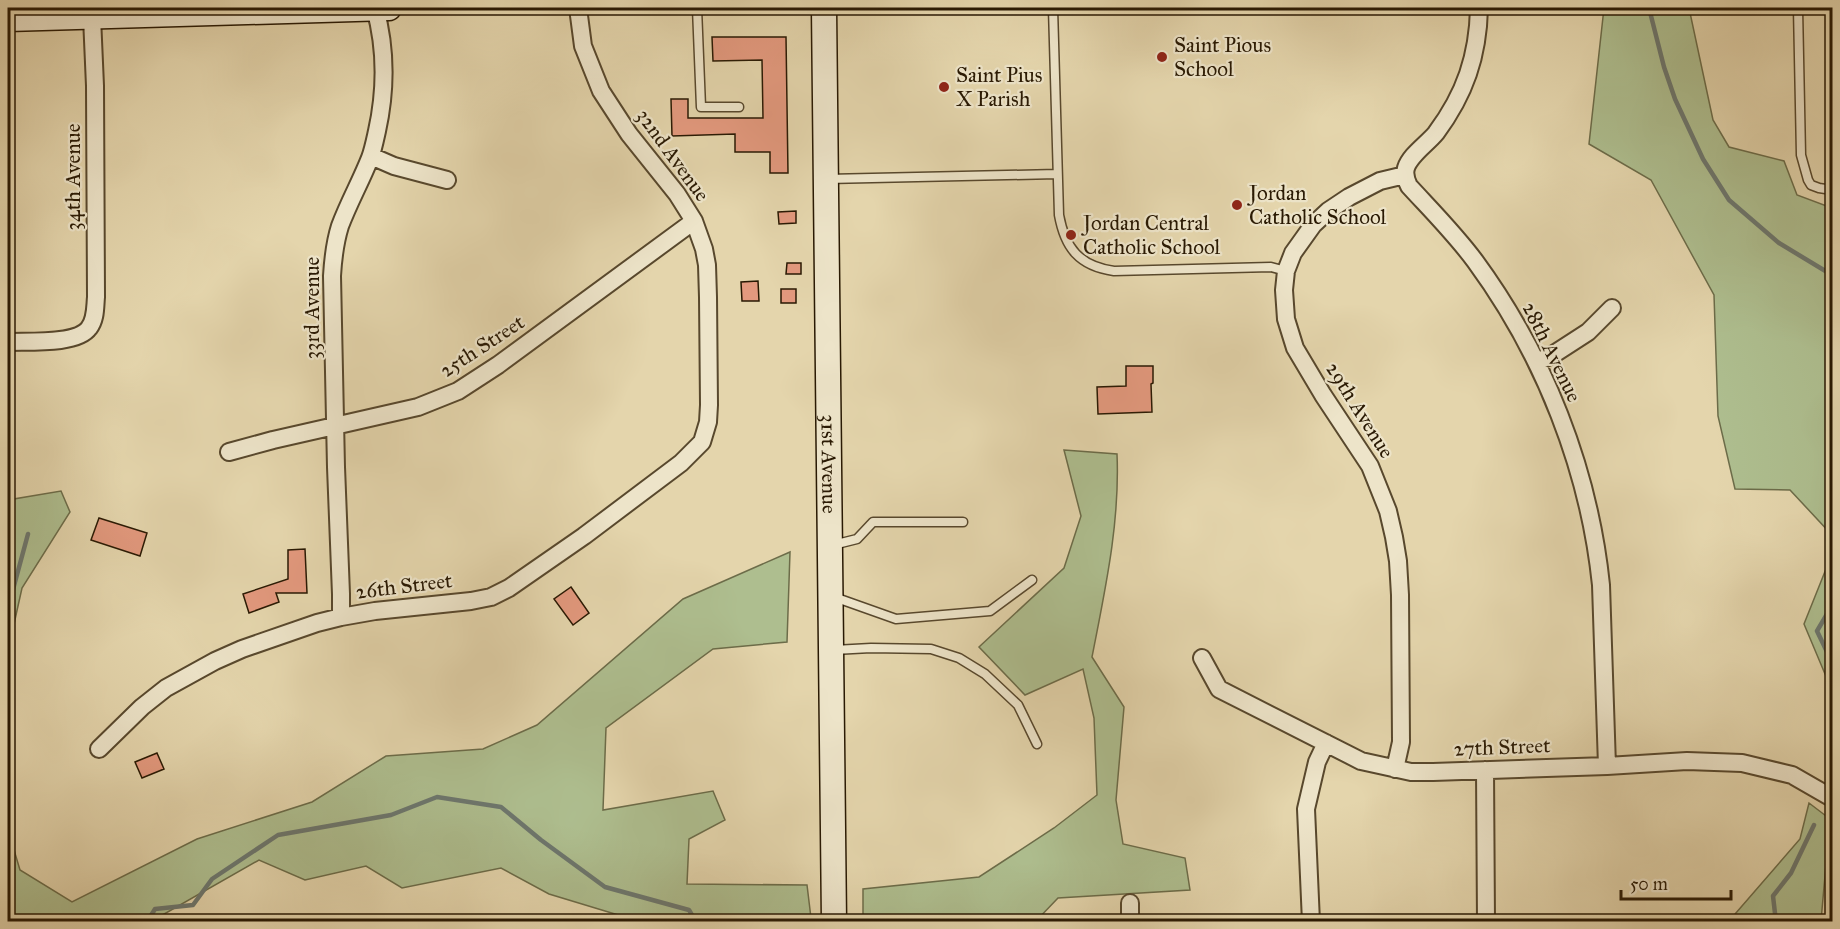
<svg xmlns="http://www.w3.org/2000/svg" width="1840" height="929" font-family="'IM FELL Great Primer',serif">
<style>
.green{fill:#aebe8f;stroke:#6c6c49;stroke-width:1.5}
.lines{fill:none;stroke-linecap:round;stroke-linejoin:round}
.stream{stroke:#6d776e;stroke-width:4.5}
.building{fill:#e3997e;stroke:#291903;stroke-width:1.5}
.lane-casing{stroke:#58482d;stroke-width:11}
.street-casing{stroke:#58482d;stroke-width:20}
.secondary-casing{stroke:#291903;stroke-width:27}
.lane{stroke:#ede4c9;stroke-width:8}
.street{stroke:#ede4c9;stroke-width:16}
.secondary{stroke:#ede4c9;stroke-width:24}
.poi-dot{fill:#8f2418;stroke:#ede4c9;stroke-width:2}
.labels{text-anchor:middle;dominant-baseline:central;stroke-width:4.5;stroke-linejoin:round;paint-order:stroke}
.poi-label{font-size:21px;fill:#291903;stroke:#ede4c9;text-anchor:start}
.street-label{font-size:21px;fill:#291903;stroke:#ede4c9}
</style>
<rect width="100%" height="100%" fill="#e4d5ac"/>
<filter id="stains"><feTurbulence type="fractalNoise" baseFrequency=".00333" numOctaves="4"/><feColorMatrix values="0 0 0 0 .2 0 0 0 0 .09 0 0 0 0 .02 0 0 0 .5 -.17"/></filter>
<radialGradient id="worn" r=".72"><stop offset=".6" stop-color="#630" stop-opacity="0"/><stop offset="1" stop-color="#630" stop-opacity=".3"/></radialGradient>
<!-- green -->
<path class="green" d="M1604,8h85l24,112 16,27 55,14 13,34 35,13v327l-42,-45 -55,-1 -17,-73 -4,-121 -63,-115 -62,-36z
M1064,450l53,4c3,69 -12,136 -25,203l32,50 -8,93 7,44 62,14 5,32 -132,8 -22,23h-173v-32l116,-12 75,-49 43,-33 -3,-77 -11,-49 -58,26 -46,-48 85,-79 17,-52z
M61,491l9,21 -48,76 -14,63v-151z
M790,552l-3,90 -74,7 -107,79 -3,82 110,-19 12,29 -36,19 -2,45 120,1 4,33 -83,4 -90,-1 -89,-27 -48,-26 -99,20 -36,-22 -61,14 -46,-20 -107,61h-144v-91l12,40 52,32 125,-63 115,-37 74,-46 97,-7 54,-24 146,-126z
M1832,554v83l-7,37 -21,-50z
M1809,803l21,16 -9,102h-92l71,-82z"/>
<g class="lines">
<!-- stream -->
<path class="stream" d="M1649,8l15,59 11,32 28,60 26,41 50,43 53,32
M1832,607l-2,2 -13,22 12,25 3,16
M8,608l20,-74
M147,922l8,-13 38,-4 19,-26 66,-44 113,-20 46,-18 64,10 40,33 64,47 84,23 7,12
M1776,922l-3,-26 18,-23 23,-48"/>
</g>
<!-- building -->
<path class="building" d="M712,37h74l2,136h-18v-21h-35v-18l-63,2 -1,-37h17v19h75l-1,-58 -49,1z
M796,211v12l-17,1 -1,-12z
M787,263h14v11h-15z
M758,281l1,20h-17l-1,-19z
M781,289h15v14h-15z
M1126,366h27v17l-2,1 1,28 -54,2 -1,-27 29,-1z
M99,518l48,15 -7,23 -49,-16z
M305,549l2,44h-31l3,9 -30,11 -6,-19 45,-15v-29z
M571,587l18,26 -16,12 -19,-26z
M157,753l7,16 -22,9 -7,-16z"/>
<g class="lines">
<!-- lane casing -->
<g class="lane-casing">
<path id="lane" d="M697,8l4,99h38
M1053,8l6,207c6,33 20,51 55,56l157,-4 15,4
M1798,8l3,147 7,25 3,5 8,3 13,2
M827,179l230,-5
M833,545l24,-6 16,-17h90
M834,597l62,22 94,-8 42,-31
M834,650l37,-2 60,1 28,9 26,16 33,31 19,39"/>
</g>
<!-- street casing -->
<g class="street-casing">
<path id="street" d="M1479,8c-1,48 -14,86 -43,125 -9,11 -26,22 -30,35 -2,7 0,12 3,18 22,24 46,48 66,75 69,94 114,208 126,324l6,181
M371,156l23,10 53,14
M8,342c19,-1 69,3 81,-14 7,-9 6,-21 7,-31l-1,-211 -3,-69
M1537,362l17,-8 34,-22 24,-24
M229,452l44,-12 145,-33 40,-16 40,-26 196,-144
M341,617v-23l-5,-127 -4,-191c1,-17 3,-34 8,-50 9,-24 21,-45 30,-68 3,-8 5,-18 7,-27 9,-41 9,-83 -2,-123
M1202,658l17,31 142,72 50,11h22l174,-6 80,-5 55,2 50,12 40,23
M99,749l43,-42 24,-19 49,-27 27,-12 75,-26 24,-6 34,-6 96,-10 20,-4 18,-9 75,-52 97,-73 21,-21 6,-20 1,-17 -1,-108 -1,-32 -3,-16 -10,-28 -17,-27 -48,-60 -28,-43 -18,-45 -5,-38
M1395,769l6,-27 -1,-147 -2,-34 -4,-24 -6,-26 -18,-45 -47,-71 -28,-47 -9,-29 -2,-29 2,-19 7,-18 20,-28 15,-14 21,-14 31,-16 25,-6
M1485,770l1,152
M1130,903v19
M1311,922l-5,-113 11,-47 9,-19"/>
</g>
<!-- secondary casing -->
<g class="secondary-casing">
<g id="secondary">
<path id="s1" d="M824,8l10,914"/>
<path d="M8,19l381,-11"/>
</g>
</g>
<!-- lane -->
<use href="#lane" class="lane"/>
<!-- street -->
<use href="#street" class="street"/>
<!-- secondary -->
<use href="#secondary" class="secondary"/>
</g>
<!-- markers -->
<g class="poi-dot">
<circle cx="1162" cy="57" r="6"/>
<circle cx="944" cy="87" r="6"/>
<circle cx="1237" cy="205" r="6"/>
<circle cx="1071" cy="235" r="6"/>
</g>
<g class="labels">
<!-- poi labels -->
<g class="poi-label">
<text x="1174" y="45">Saint Pious<tspan x="1174" dy="24">School</tspan></text>
<text x="956" y="75">Saint Pius<tspan x="956" dy="24">X Parish</tspan></text>
<text x="1249" y="193">Jordan<tspan x="1249" dy="24">Catholic School</tspan></text>
<text x="1083" y="223">Jordan Central<tspan x="1083" dy="24">Catholic School</tspan></text>
</g>
<!-- street labels -->
<g class="street-label">
<text transform="translate(673 155) rotate(54)">32nd Avenue</text>
<text transform="translate(73 177) rotate(-90)">34th Avenue</text>
<text transform="translate(312 308) rotate(-90)">33rd Avenue</text>
<text transform="translate(482 346) rotate(-33)">25th Street</text>
<text transform="translate(1552 352) rotate(64)">28th Avenue</text>
<text transform="translate(1360 410) rotate(58)">29th Avenue</text>
<text stroke="none"><textPath href="#s1" startOffset="456">31st Avenue</textPath></text>
<text transform="translate(404 586) rotate(-7)">26th Street</text>
<text transform="translate(1502 747) rotate(-2)">27th Street</text>
</g>
</g>
<!-- margin -->
<rect width="1840" height="929" fill="none" stroke="#e4d5ac" stroke-width="30"/>
<rect x="9" y="9" width="1822" height="911" fill="none" stroke="#291903" stroke-width="3"/>
<rect x="15" y="15" width="1810" height="899" fill="none" stroke="#291903" stroke-width="1.5"/>
<!-- scale -->
<path d="M1621 890v9h110v-9" fill="none" stroke="#291903" stroke-width="3"/>
<text x="1630" y="890" font-size="18" fill="#291903" stroke="#ede4c9" stroke-width="4.5" paint-order="stroke">50 m</text>
<rect width="100%" height="100%" filter="url(#stains)"/>
<rect width="100%" height="100%" fill="url(#worn)"/>
</svg>
